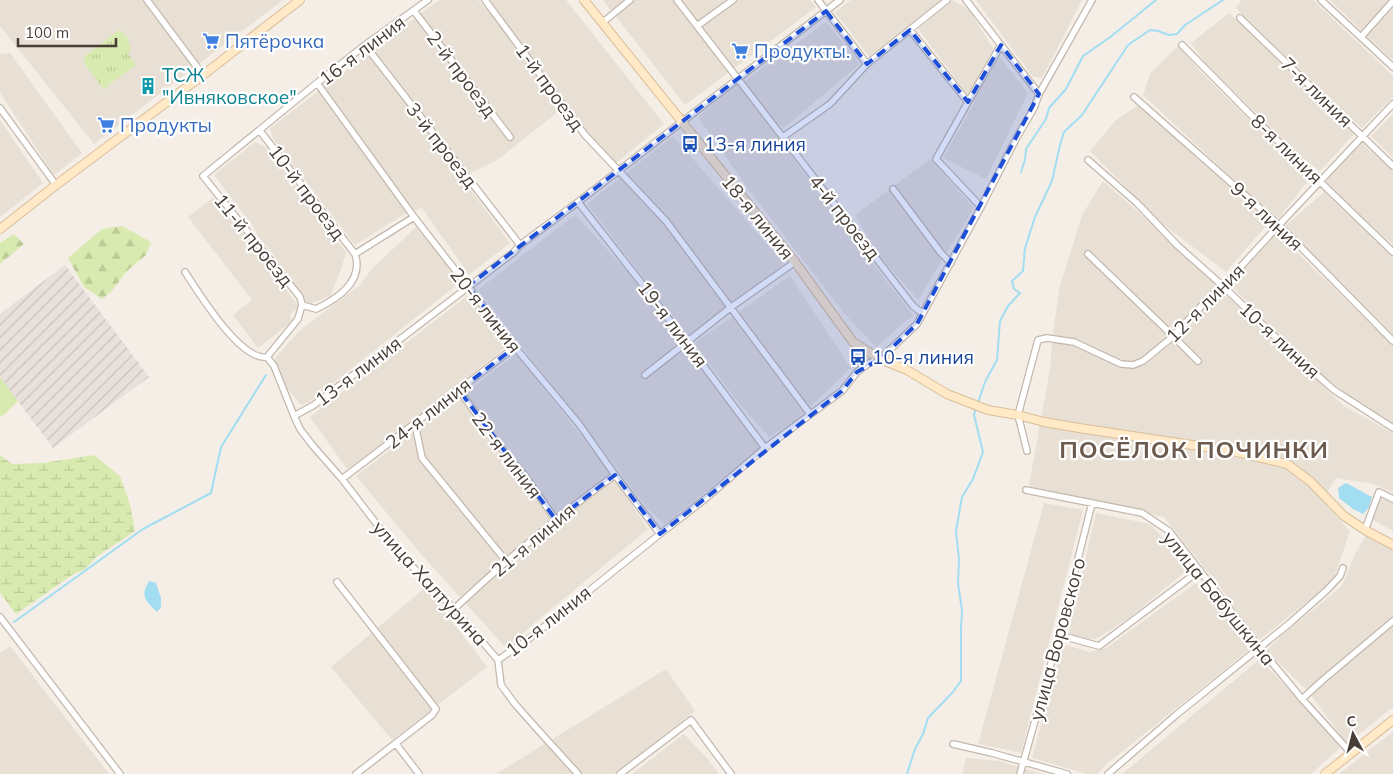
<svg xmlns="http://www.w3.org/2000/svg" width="1393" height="774" font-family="Mulish,sans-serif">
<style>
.residential{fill:#e8e0d5}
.industrial{fill:url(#industrial-furrows)}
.green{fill:#d8eaaf}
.forest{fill:url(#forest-firs)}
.wetland{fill:url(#wetland-marsh)}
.park{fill:url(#park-tufts)}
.water{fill:#a2ddf2}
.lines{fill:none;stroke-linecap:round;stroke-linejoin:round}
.stream{stroke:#a2ddf2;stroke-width:2}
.street-casing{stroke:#c3b8ad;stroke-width:8}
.secondary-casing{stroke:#d9be98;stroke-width:10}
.street{stroke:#fff;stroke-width:5.5}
.secondary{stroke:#ffe9c7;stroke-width:8}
.marked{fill:#1d4ed8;fill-opacity:0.2;stroke:#1d4ed8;stroke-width:4;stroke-dasharray:10 6;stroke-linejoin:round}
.labels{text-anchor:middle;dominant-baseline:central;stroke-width:4.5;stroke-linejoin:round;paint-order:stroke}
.shop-label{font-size:19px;fill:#366cbe;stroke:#fff;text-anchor:start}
.street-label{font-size:19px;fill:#483e36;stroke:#fff}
.culture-label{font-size:19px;fill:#0d838f;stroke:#fff;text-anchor:start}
.transit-label{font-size:19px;fill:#164399;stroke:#fff;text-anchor:start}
.district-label{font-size:24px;font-weight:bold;letter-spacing:1px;fill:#6b5a4d;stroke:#fff}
</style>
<defs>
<pattern id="industrial-furrows" width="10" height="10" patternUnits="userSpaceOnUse" patternTransform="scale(1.25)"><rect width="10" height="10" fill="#e7e0dc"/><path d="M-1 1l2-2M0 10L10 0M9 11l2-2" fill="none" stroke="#c8c1bd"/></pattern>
<pattern id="forest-firs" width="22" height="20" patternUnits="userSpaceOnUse" patternTransform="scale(1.25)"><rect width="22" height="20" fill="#d8eaaf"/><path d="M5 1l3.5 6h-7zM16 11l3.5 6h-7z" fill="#bbca97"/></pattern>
<pattern id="wetland-marsh" width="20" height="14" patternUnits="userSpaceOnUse" patternTransform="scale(1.25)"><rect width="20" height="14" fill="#d8eaaf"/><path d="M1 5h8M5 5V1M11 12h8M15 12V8" fill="none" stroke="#bbca97"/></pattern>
<pattern id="park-tufts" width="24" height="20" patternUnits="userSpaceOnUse" patternTransform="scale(1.25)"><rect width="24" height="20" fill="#d8eaaf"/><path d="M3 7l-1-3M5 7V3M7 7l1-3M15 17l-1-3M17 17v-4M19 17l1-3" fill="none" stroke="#bbca97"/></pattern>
</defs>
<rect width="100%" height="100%" fill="#f4eee7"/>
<!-- residential -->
<path class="residential" d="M0,0h283l-189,144 -94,-118z
M439,0h39l26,29 56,81 -64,51 -35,16 49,66 -41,32 -47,-67 -14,4 -53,33 -82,-106 -3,-11z
M490,0h76l98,124 -48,39 -13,-15 -20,-18 -30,-45z
M603,0h207l6,7 -131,98z
M851,0h89l-70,58 -35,-46z
M953,0l16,10 25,40 34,43 -42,86 -43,-21 31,-55 -56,-74z
M976,0h106l-40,78 -9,-1z
M1241,0h72l80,76v21l-31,31 -25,-22 -101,-98z
M1330,0h63v60l-22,-20z
M1229,13l125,121 -34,37 -20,-15 -94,-92 -15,-21z
M826,22l34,42 -75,63 -7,-2 -35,-43z
M1178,46l23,26 108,107 -30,39 -32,-26 -104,-97 7,-21z
M10,53l72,100 -28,22 -54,-82v-39z
M737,83l113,151 63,81 -37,32 -32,-34 -95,-123 -51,-73z
M1138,105l131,117 -43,50 -66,-50 -70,-71 25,-30z
M1393,114v44l-22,-22z
M0,120l43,63 -43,34z
M673,136l111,128 -96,72 -101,-132z
M255,142l11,5 80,105 -5,18 -11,26 -21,8 -8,-8 -28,-42 -16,-19 -2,-6 -41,-54z
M1361,143l32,27v75l-50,-46 -17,-18z
M930,159l44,49 -56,92 -41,-47 -22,-38z
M1103,181l67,59 65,64 109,102 49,27v60l-19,-9 -38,-6 -14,23 28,30 -17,50 -75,60 -36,-51 -58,-73 -86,-19 -39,-8 -10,-5 21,-116 3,-37 7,-46 22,-71z
M1324,192l69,66v77l-108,-109z
M214,197l52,65 33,45 -9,8 1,6 -2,3 -31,24 -25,-33 19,-15 -64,-83z
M575,215l51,55 62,81 75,95 -98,78 -18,-16 -169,-218z
M416,227l46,54 -153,121 -8,3 -22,-27 -4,-20 24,-27 60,-45 13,-17z
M1277,233l82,79 34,34v77l-40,-24 -36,-28 -87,-86z
M790,276l61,92 -58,55 -24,14 -33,-37 -42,-57z
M471,293l39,51 -116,92 -47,33 -37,-52z
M516,354l92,115 40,60 -110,91 -32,28 -85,-94 -65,-78z
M1381,497l12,5v29l-22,-12z
M1044,503l39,7 -62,243 -43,-9z
M1096,513l54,11 40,44 -64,52 -30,19 -25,-2 -2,-8z
M1366,535l27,15v157l-46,37 -39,-53 -42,-40 15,-15 61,-50 13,-32z
M1196,583l20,19 33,48 -141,113 -11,11h-10l-55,-16 31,-114 26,8 17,-4z
M426,587l61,80 -95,73 -61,-73z
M10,646l99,128h-109v-121z
M1260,659l68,72 12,17 -29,26h-189z
M666,669l29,42 -81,63h-118z
M1393,732v42h-54l42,-33z
M684,734l22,23 13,17h-87z
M966,758l33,3 43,13h-80z"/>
<!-- industrial -->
<path class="industrial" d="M65,265l84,112 -96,71 -53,-71v-63z"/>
<!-- green -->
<path class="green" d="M0,377l18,24 -13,13 -5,3z"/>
<!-- forest -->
<path class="forest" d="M122,226l29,16 -5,13 -19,16 -17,22 -8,6 -18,-12 -16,-29 34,-29z
M14,234l10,10 -24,20v-21z"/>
<!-- wetland -->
<path class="wetland" d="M0,455l12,9 31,-1 51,-8 26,21 10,29 5,26 -39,26 -11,12 -13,6 -56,39 -16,-21z"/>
<!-- park -->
<path class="park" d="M119,30l9,8 3,12 -3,3 8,12 -25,18 -7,7 -20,-27 1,-7z"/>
<!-- water -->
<path class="water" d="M1346,483l26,14 -3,10 -6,7 -10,-5 -14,-11 -1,-10z
M149,581l7,2 5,15v9l-4,5c-12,-11 -17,-16 -8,-31z"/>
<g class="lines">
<!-- stream -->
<path class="stream" d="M1021,172l4,-12 1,-11 20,-30 3,-11 17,-19 17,-33 26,-18 47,-38
M978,403l7,-21 12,-22 3,-39 8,-15 12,-13 -6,-4 -2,-8 11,-10 2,-23 10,-31 17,-36 8,-36 4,-13 18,-17 46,-70 22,-15 8,1 11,4 8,-1 8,-9 38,-25
M14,622l129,-93 68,-36 10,-46 45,-72
M907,774l8,-25 8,-15 5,-16 24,-25 9,-12v-52l1,-19 -4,-26 1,-24 -3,-29 6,-34 11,-18 10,-27 -9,-37 2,-8"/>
<!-- street casing -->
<g class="street-casing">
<path id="street" d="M147,0l56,75
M485,0l100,135 81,86 144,193
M677,0l236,306 10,8
M818,0l49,64
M966,0l73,94
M1321,0l72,67
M414,11l96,126
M1240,18l153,148
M602,23l28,-23
M697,26l36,-26
M910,30l58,72
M1361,37l32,-36
M365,45l155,200
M1182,45l72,73 139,134
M317,83l97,134 101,130 64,77 36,51 45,59
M1134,97l145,128 114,116
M0,108l56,77
M260,131l95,123
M783,137l47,-33 37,-40 80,-64
M1088,160l49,43 41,43 45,40 71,69 40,35 59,38
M893,189l48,64 10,10
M578,202l69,88 118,158
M981,207l-45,-48 32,-57 33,-57
M1088,254l85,82 25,25
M185,272c14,21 55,89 82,85l7,9 20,50 20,-11 200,-153 6,-7 58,-43 262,-202
M302,305l-2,-8 -97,-121 114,-93 48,-38 63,-45
M267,357l31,-38 4,-14 14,4c21,-10 48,-28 39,-55l59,-37
M645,375l85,-67 65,-46
M459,390l38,53 28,33 31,44
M294,416l6,13 13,17 29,33 57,74 55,56 44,51 3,25 14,19 23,26 40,44
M415,424l7,34 84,103
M1027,451l-9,-36 20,-75 9,-2 27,4 47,22 12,1 10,-4 28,-23 39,-41 13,-11 56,-61 114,-121
M342,479l173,-132
M1026,490l116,23 27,18 90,116 43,52 49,54
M1365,530l14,-38 14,7
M337,582l99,127 -4,6 -76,59
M454,609c51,-48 104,-93 161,-134
M0,617l120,157
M1059,635l40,11 101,-76
M498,660l32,-22 130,-104 45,-35 60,-51 77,-57 15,-19 12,-9 11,-4 37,-35 64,-117 36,-70 17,-29 5,-14 53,-94
M1302,699l22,-20 69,-58
M396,744l23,30
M953,744l39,9 75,21
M620,774l71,-54 40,54
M1020,774l39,-139 33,-132
M1108,774l68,-59 114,-92 37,-33 13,-14 3,-8"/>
</g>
<!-- secondary casing -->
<g class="secondary-casing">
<path id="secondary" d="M584,0l211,262 58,80 27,17 27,11 40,24 41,16 30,5 26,7 35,6 153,23 55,13 24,18 33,34 21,14 28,15
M0,229l56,-44 147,-110 97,-75
M1325,774l68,-54"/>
</g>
<!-- street -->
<use href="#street" class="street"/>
<!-- secondary -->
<use href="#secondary" class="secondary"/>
</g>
<!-- marked area -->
<path class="marked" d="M826,11l41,53 43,-34 58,72 33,-57 38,49 -122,230 -37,35 -23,13 -15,19 -182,143 -45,-59 -59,45 -97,-130 56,-43 -47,-61z"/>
<!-- icons -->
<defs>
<g id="supermarket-bare" transform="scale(1.35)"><path d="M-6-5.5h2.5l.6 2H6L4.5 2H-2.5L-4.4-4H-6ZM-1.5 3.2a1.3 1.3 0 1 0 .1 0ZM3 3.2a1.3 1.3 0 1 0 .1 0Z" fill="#3f7fe0" stroke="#fff" stroke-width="2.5" paint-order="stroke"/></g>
<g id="building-bare" transform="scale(1.35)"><path d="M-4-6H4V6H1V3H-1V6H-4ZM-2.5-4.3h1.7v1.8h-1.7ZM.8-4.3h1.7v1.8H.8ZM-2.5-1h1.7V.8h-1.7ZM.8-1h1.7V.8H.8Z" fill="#0f9aa8" stroke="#fff" stroke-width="2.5" paint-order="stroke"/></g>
<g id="bus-bare" transform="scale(1.35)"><path d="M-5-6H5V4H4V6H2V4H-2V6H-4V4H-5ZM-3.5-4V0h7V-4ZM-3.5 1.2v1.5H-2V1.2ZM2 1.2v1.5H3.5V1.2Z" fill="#1a4fb4" stroke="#fff" stroke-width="2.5" paint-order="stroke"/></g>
</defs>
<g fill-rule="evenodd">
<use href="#supermarket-bare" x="211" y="41"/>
<use href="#supermarket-bare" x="740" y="51"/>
<use href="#building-bare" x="148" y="86"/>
<use href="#supermarket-bare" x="106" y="125"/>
<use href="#bus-bare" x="690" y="144"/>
<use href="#bus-bare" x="858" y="357"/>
</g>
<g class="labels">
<!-- shop labels -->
<g class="shop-label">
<text x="225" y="41">Пятёрочка</text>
<text x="754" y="51">Продукты.</text>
<text x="120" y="125">Продукты</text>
</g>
<!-- street labels -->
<g class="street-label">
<text transform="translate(362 50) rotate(-37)">16-я линия</text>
<text transform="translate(462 74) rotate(53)">2-й проезд</text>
<text transform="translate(550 87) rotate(54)">1-й проезд</text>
<text transform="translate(1317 92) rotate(44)">7-я линия</text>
<text transform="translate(442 145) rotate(52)">3-й проезд</text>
<text transform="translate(1287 149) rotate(44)">8-я линия</text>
<text transform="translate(307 192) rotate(53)">10-й проезд</text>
<text transform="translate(1267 216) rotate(43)">9-я линия</text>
<text transform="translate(758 217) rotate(51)">18-я линия</text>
<text transform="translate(845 217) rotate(52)">4-й проезд</text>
<text transform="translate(254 240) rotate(51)">11-й проезд</text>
<text transform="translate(1205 303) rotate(-45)">12-я линия</text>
<text transform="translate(486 310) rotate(52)">20-я линия</text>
<text transform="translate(673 324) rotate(53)">19-я линия</text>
<text transform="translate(1280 340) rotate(43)">10-я линия</text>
<text transform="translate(358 371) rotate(-37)">13-я линия</text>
<text transform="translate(428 413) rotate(-38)">24-я линия</text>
<text transform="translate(507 455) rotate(53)">22-я линия</text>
<text transform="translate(533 540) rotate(-40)">21-я линия</text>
<text transform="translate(430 583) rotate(48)">улица Халтурина</text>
<text transform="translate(1219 598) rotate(51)">улица Бабушкина</text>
<text transform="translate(548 621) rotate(-38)">10-я линия</text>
<text transform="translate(1057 639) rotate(-75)">улица Воровского</text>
</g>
<!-- culture labels -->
<g class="culture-label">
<text x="162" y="75">ТСЖ<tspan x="162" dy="22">"Ивняковское"</tspan></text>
</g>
<!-- transit labels -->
<g class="transit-label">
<text x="704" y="144">13-я линия</text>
<text x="872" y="357">10-я линия</text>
</g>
<!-- district labels -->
<g class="district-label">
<text x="1194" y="449">ПОСЁЛОК ПОЧИНКИ</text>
</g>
</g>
<!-- north arrow -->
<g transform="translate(1353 734) rotate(353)" stroke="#ffffff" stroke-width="4" paint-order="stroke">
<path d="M0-4L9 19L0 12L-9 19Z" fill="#483e36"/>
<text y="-8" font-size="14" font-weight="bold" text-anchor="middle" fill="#483e36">С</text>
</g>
<!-- scale -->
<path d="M18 38v8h98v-8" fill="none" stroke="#483e36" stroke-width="2.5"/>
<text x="25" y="38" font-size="15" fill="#483e36" stroke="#ffffff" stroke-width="4" paint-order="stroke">100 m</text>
</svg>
